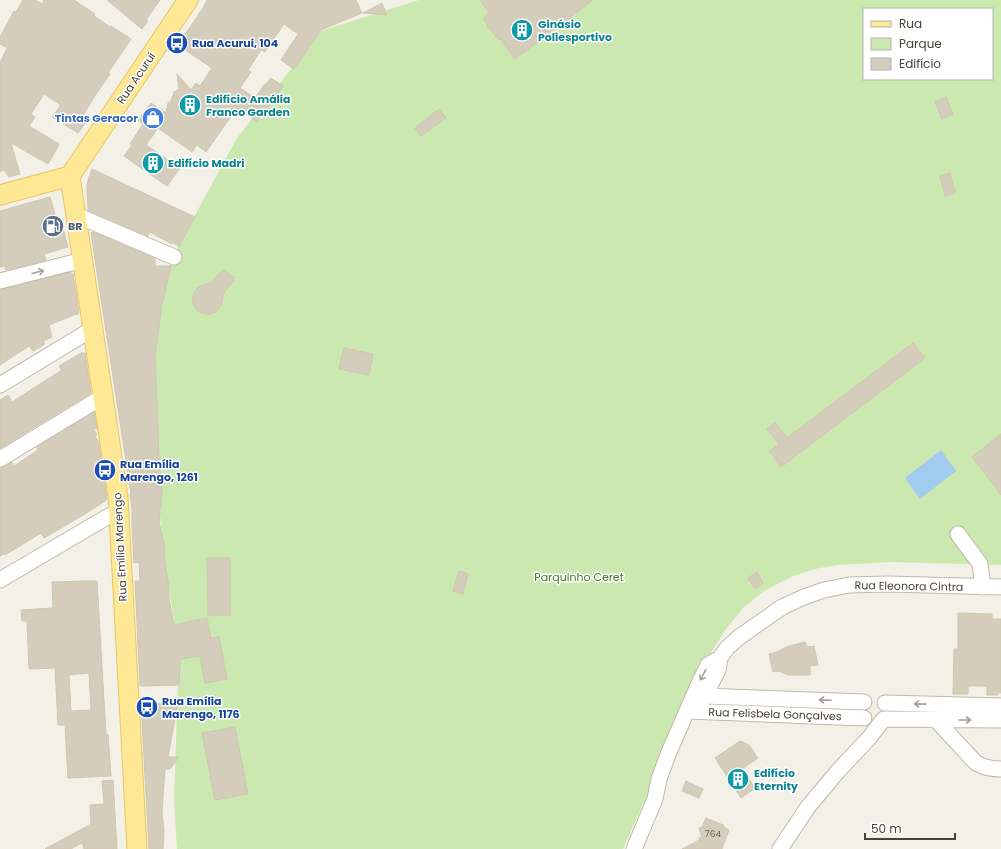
<svg xmlns="http://www.w3.org/2000/svg" width="1001" height="849" font-family="Poppins,sans-serif">
<style>
.green{fill:#cae8af;fill-rule:evenodd}
.water{fill:#a2cbf1}
.building{fill:#d5cdbc;stroke:#d0c6af;fill-rule:evenodd}
.lines{fill:none;stroke-linecap:round;stroke-linejoin:round}
.minor-casing{stroke:#bfb9a9;stroke-width:17}
.major-casing{stroke:#e5c764;stroke-width:21}
.minor{stroke:#fff;stroke-width:15}
.major{stroke:#ffe895;stroke-width:19}
.oneway{stroke:#a3a09a}
.labels{text-anchor:middle;dominant-baseline:central;stroke-width:3;stroke-linejoin:round;paint-order:stroke}
.number-label{font-size:9px;fill:#6a6458}
.culture-label{font-size:11px;font-weight:bold;fill:#0d838f;stroke:#fff;text-anchor:start}
.transit-label{font-size:11px;font-weight:bold;fill:#164399;stroke:#fff;text-anchor:start}
.street-label{font-size:11px;fill:#474136;stroke:#fff}
.shop-label{font-size:11px;font-weight:bold;fill:#366cbe;stroke:#fff;text-anchor:end}
.service-label{font-size:11px;font-weight:bold;fill:#4e5e75;stroke:#fff;text-anchor:start}
.park-label{font-size:11px;fill:#417928;stroke:#fff}
</style>
<rect width="100%" height="100%" fill="#f3f1e7"/>
<!-- green -->
<path class="green" d="M419,0h582v565l-111,-3 -53,3 -23,4 -21,7 -27,14 -23,18 -17,21 -14,22 -89,198h-446l-3,-50 5,-146 -18,-115 -6,-147 1,-72 19,-67 62,-114 84,-107zM864,9h128v70h-128z"/>
<!-- water -->
<path class="water" d="M941,450l15,21 -36,28 -15,-21z"/>
<!-- building -->
<path class="building" d="M23,0h12l7,4 2,-4h30l21,14 -1,2 16,11 1,-1 20,13 -23,34 2,1 -14,20 -15,25 5,3 -8,11 -26,-16 9,-12 -17,-11 -13,20 4,3 -6,9 30,18 -3,6 -8,14 -37,-21 9,31 -11,3 -5,-7 -4,2v-109l7,-15 -7,-4v-7l14,-26 2,1z
M107,0h53l-14,20 2,1 -6,8z
M207,0h149l6,13 -41,17 -27,39 -13,-9 17,-26 -14,-10 -19,28 -4,-2 -13,20 3,2 -11,16 15,10 9,-13h1l6,-7 12,8 -26,36 -20,-14 -31,44 -9,-7 -5,7 -34,-24 -12,17 34,23 -13,18 -43,-30 8,-11 -2,-1 13,-20 -5,-4 13,-17 15,10 2,-10 3,-2 3,-9 5,-3 -2,-15 14,16 5,-7 4,3 12,-18 -34,-23 25,-37z
M480,0h113l-78,59 -15,-20 -1,1 -12,-14 1,-1 -5,-7 6,-5z
M382,3l5,12 -24,-2z
M946,97l7,17 -11,5 -7,-17z
M439,109l7,9 -25,18 -6,-8z
M92,169l103,48 -16,29 -6,-3 -1,1 -22,-12 -2,4 -60,-26 -1,-23 1,-7z
M950,173l5,20 -10,3 -5,-20z
M50,197l6,21 4,-1 8,30 -24,7 2,6 -40,10 -1,-4 -5,1v-56z
M93,232l62,27v7h16l-9,38 -7,51 4,104 3,31 -1,18h-1l-1,18h1l4,18 1,18 3,18 1,18 5,27 33,-7 4,20 8,-1 8,42 -22,4 -5,-27 -20,3 -1,26 -39,1 -5,-105h5l-1,-19 -5,1 -2,-36v-18l-2,-14 1,-1 -40,-261z
M223,269l12,9 -12,16v6l-2,6 -5,6 -5,2h-4l-6,-1 -4,-3 -3,-5 -2,-6 2,-7 3,-4 5,-3 10,-2z
M70,272l3,2 6,39 -30,12 3,12 -9,4 2,3 -12,7 -4,-5 -29,19v-75z
M913,343l12,15 -144,109 -12,-16 10,-7 -12,-15 8,-7 12,16z
M344,348l29,6 -4,21 -30,-6z
M81,353h4l6,40 -91,55v-48l8,-5 4,7 50,-32 -3,-4z
M94,412l3,16 -3,1 3,6 -2,1 4,7 8,56 -2,2 -20,13 -41,24 -3,-5 -36,22 -1,-1 -4,2v-88l5,-1 7,-5 2,4 24,-16 -1,-3z
M1001,434v61l-29,-38z
M207,558h23v57h-22z
M459,571l9,3 -5,20 -10,-3z
M757,572l6,11 -8,6 -7,-11z
M85,581h12l9,154 2,-1 3,42 -43,2 -3,-53h-7l-3,-57 -26,1 -2,-48h-5l-1,-11 32,-2 -1,-26zM89,673l2,37 -20,1 -2,-36z
M958,613l34,1v5h9v74l-3,-1v3h-11v-9h-19v8h-15l1,-45h4z
M805,642l2,5 7,-1 4,19 -8,1v9h-21l-11,-4 -5,1 -4,-18 8,-2 9,-5z
M178,703l-10,54h11l-9,12h-5l-3,43 2,18 -1,19h-14l-8,-145z
M235,727l13,67 -33,6 -13,-67z
M740,741l9,4 9,13 -16,11 13,19 -14,10 -26,-40z
M113,780l4,69h-33l-2,-6 -11,6h-26l46,-25 -1,-19 14,-1 -2,-23z
M686,781l17,8 -4,9 -17,-7z
M706,818l17,7 2,3 4,2 -7,19h-40l17,-9v-2l3,-1 -3,-9 3,-1z"/>
<g class="lines">
<!-- minor casing -->
<g class="minor-casing">
<path id="minor" d="M76,215l98,42
M0,281l83,-21
M0,385l94,-57
M0,459l104,-63
M958,534l22,30 3,23
M0,580l107,-63 12,-6
M693,696h11l160,6
M701,703l17,-33 2,-12
M885,703l116,3
M687,711l177,7
M884,719l117,1
M936,720l40,43c9,5 16,6 25,6
M634,849l21,-50 4,-20 10,-27 32,-73 7,-14 12,-7 7,-10 11,-10 44,-31 22,-10 20,-7 25,-5 39,-1 113,3
M780,849l28,-42 30,-36 31,-33 14,-18"/>
</g>
<!-- major casing -->
<g class="major-casing">
<path id="major" d="M70,176l48,321 19,352
M70,176l118,-176
M0,195l70,-19"/>
</g>
<!-- minor -->
<use href="#minor" class="minor"/>
<!-- major -->
<use href="#major" class="major"/>
</g>
<!-- one-way arrows -->
<defs><path id="oneway-shaft" d="M-6 0H5M1.5-3L5.5 0L1.5 3" fill="none" stroke-width="1.6" stroke-linecap="round" stroke-linejoin="round"/></defs>
<g class="oneway">
<use href="#oneway-shaft" transform="translate(38 272) rotate(-14)"/>
<use href="#oneway-shaft" transform="translate(703 675) rotate(117)"/>
<use href="#oneway-shaft" transform="translate(825 700) rotate(-178)"/>
<use href="#oneway-shaft" transform="translate(920 704) rotate(-179)"/>
<use href="#oneway-shaft" transform="translate(965 720)"/>
</g>
<!-- icons -->
<defs>
<g id="building-disc" transform="scale(1.15)"><circle r="9.5" fill="#0f9aa8" stroke="#fff"/><path d="M-4-6H4V6H1V3H-1V6H-4ZM-2.5-4.3h1.7v1.8h-1.7ZM.8-4.3h1.7v1.8H.8ZM-2.5-1h1.7V.8h-1.7ZM.8-1h1.7V.8H.8Z" fill="#fff"/></g>
<g id="bus-disc" transform="scale(1.15)"><circle r="9.5" fill="#1a4fb4" stroke="#fff"/><path d="M-5-6H5V4H4V6H2V4H-2V6H-4V4H-5ZM-3.5-4V0h7V-4ZM-3.5 1.2v1.5H-2V1.2ZM2 1.2v1.5H3.5V1.2Z" fill="#fff"/></g>
<g id="shop-disc" transform="scale(1.15)"><circle r="9.5" fill="#3f7fe0" stroke="#fff"/><path d="M-5-2.5h2.3a2.7 3.5 0 0 1 5.4 0H5L5.5 6h-11ZM-1.5-2.5h3a1.5 2.3 0 0 0-3 0Z" fill="#fff"/></g>
<g id="fuel-disc" transform="scale(1.15)"><circle r="9.5" fill="#5c6f8a" stroke="#fff"/><path d="M-5.5-6h7V0h2V4h1.3V-2.5L3-4.5l.8-.8L6-3V5H2.5V1h-1V6h-7ZM-4.2-4.7v3.2H.2V-4.7Z" fill="#fff"/></g>
</defs>
<g fill-rule="evenodd">
<use href="#building-disc" x="522" y="30"/>
<use href="#bus-disc" x="177" y="43"/>
<use href="#building-disc" x="190" y="105"/>
<use href="#shop-disc" x="153" y="118"/>
<use href="#building-disc" x="153" y="163"/>
<use href="#fuel-disc" x="53" y="226"/>
<use href="#bus-disc" x="105" y="470"/>
<use href="#bus-disc" x="147" y="707"/>
<use href="#building-disc" x="738" y="779"/>
</g>
<g class="labels">
<!-- number labels -->
<g class="number-label">
<text x="713" y="834">764</text>
</g>
<!-- culture labels -->
<g class="culture-label">
<text x="538" y="24">Ginásio<tspan x="538" dy="13">Poliesportivo</tspan></text>
<text x="206" y="99">Edifício Amália<tspan x="206" dy="13">Franco Garden</tspan></text>
<text x="168" y="163">Edifício Madri</text>
<text x="754" y="773">Edifício<tspan x="754" dy="13">Eternity</tspan></text>
</g>
<!-- transit labels -->
<g class="transit-label">
<text x="192" y="43">Rua Acurui, 104</text>
<text x="120" y="464">Rua Emília<tspan x="120" dy="13">Marengo, 1261</tspan></text>
<text x="162" y="701">Rua Emília<tspan x="162" dy="13">Marengo, 1176</tspan></text>
</g>
<!-- street labels -->
<g class="street-label">
<text transform="translate(136 78) rotate(-56)">Rua Acuruí</text>
<text transform="translate(120 547) rotate(-93)">Rua Emília Marengo</text>
<text transform="translate(909 586) rotate(1)">Rua Eleonora Cintra</text>
<text transform="translate(775 714) rotate(2)">Rua Felisbela Gonçalves</text>
</g>
<!-- shop labels -->
<g class="shop-label">
<text x="138" y="118">Tintas Geracor</text>
</g>
<!-- service labels -->
<g class="service-label">
<text x="68" y="226">BR</text>
</g>
<!-- park labels -->
<g class="park-label">
<text x="579" y="577">Parquinho Ceret</text>
</g>
</g>
<!-- legend -->
<rect x="863" y="8" width="130" height="72" fill="#ffffff" stroke="#b5b3af"/>
<rect x="871" y="21" width="20" height="6" fill="#ffe895" stroke="#b5b3af"/>
<text x="899" y="28" font-size="12" fill="#474136">Rua</text>
<rect x="871" y="38" width="20" height="12" fill="#cae8af" stroke="#b5b3af"/>
<text x="899" y="48" font-size="12" fill="#474136">Parque</text>
<rect x="871" y="58" width="20" height="12" fill="#d5cdbc" stroke="#b5b3af"/>
<text x="899" y="68" font-size="12" fill="#474136">Edifício</text>
<!-- scale -->
<path d="M865 833v6h90v-6" fill="none" stroke="#474136" stroke-width="2"/>
<text x="871" y="833" font-size="12" fill="#474136" stroke="#ffffff" stroke-width="3" paint-order="stroke">50 m</text>
</svg>
